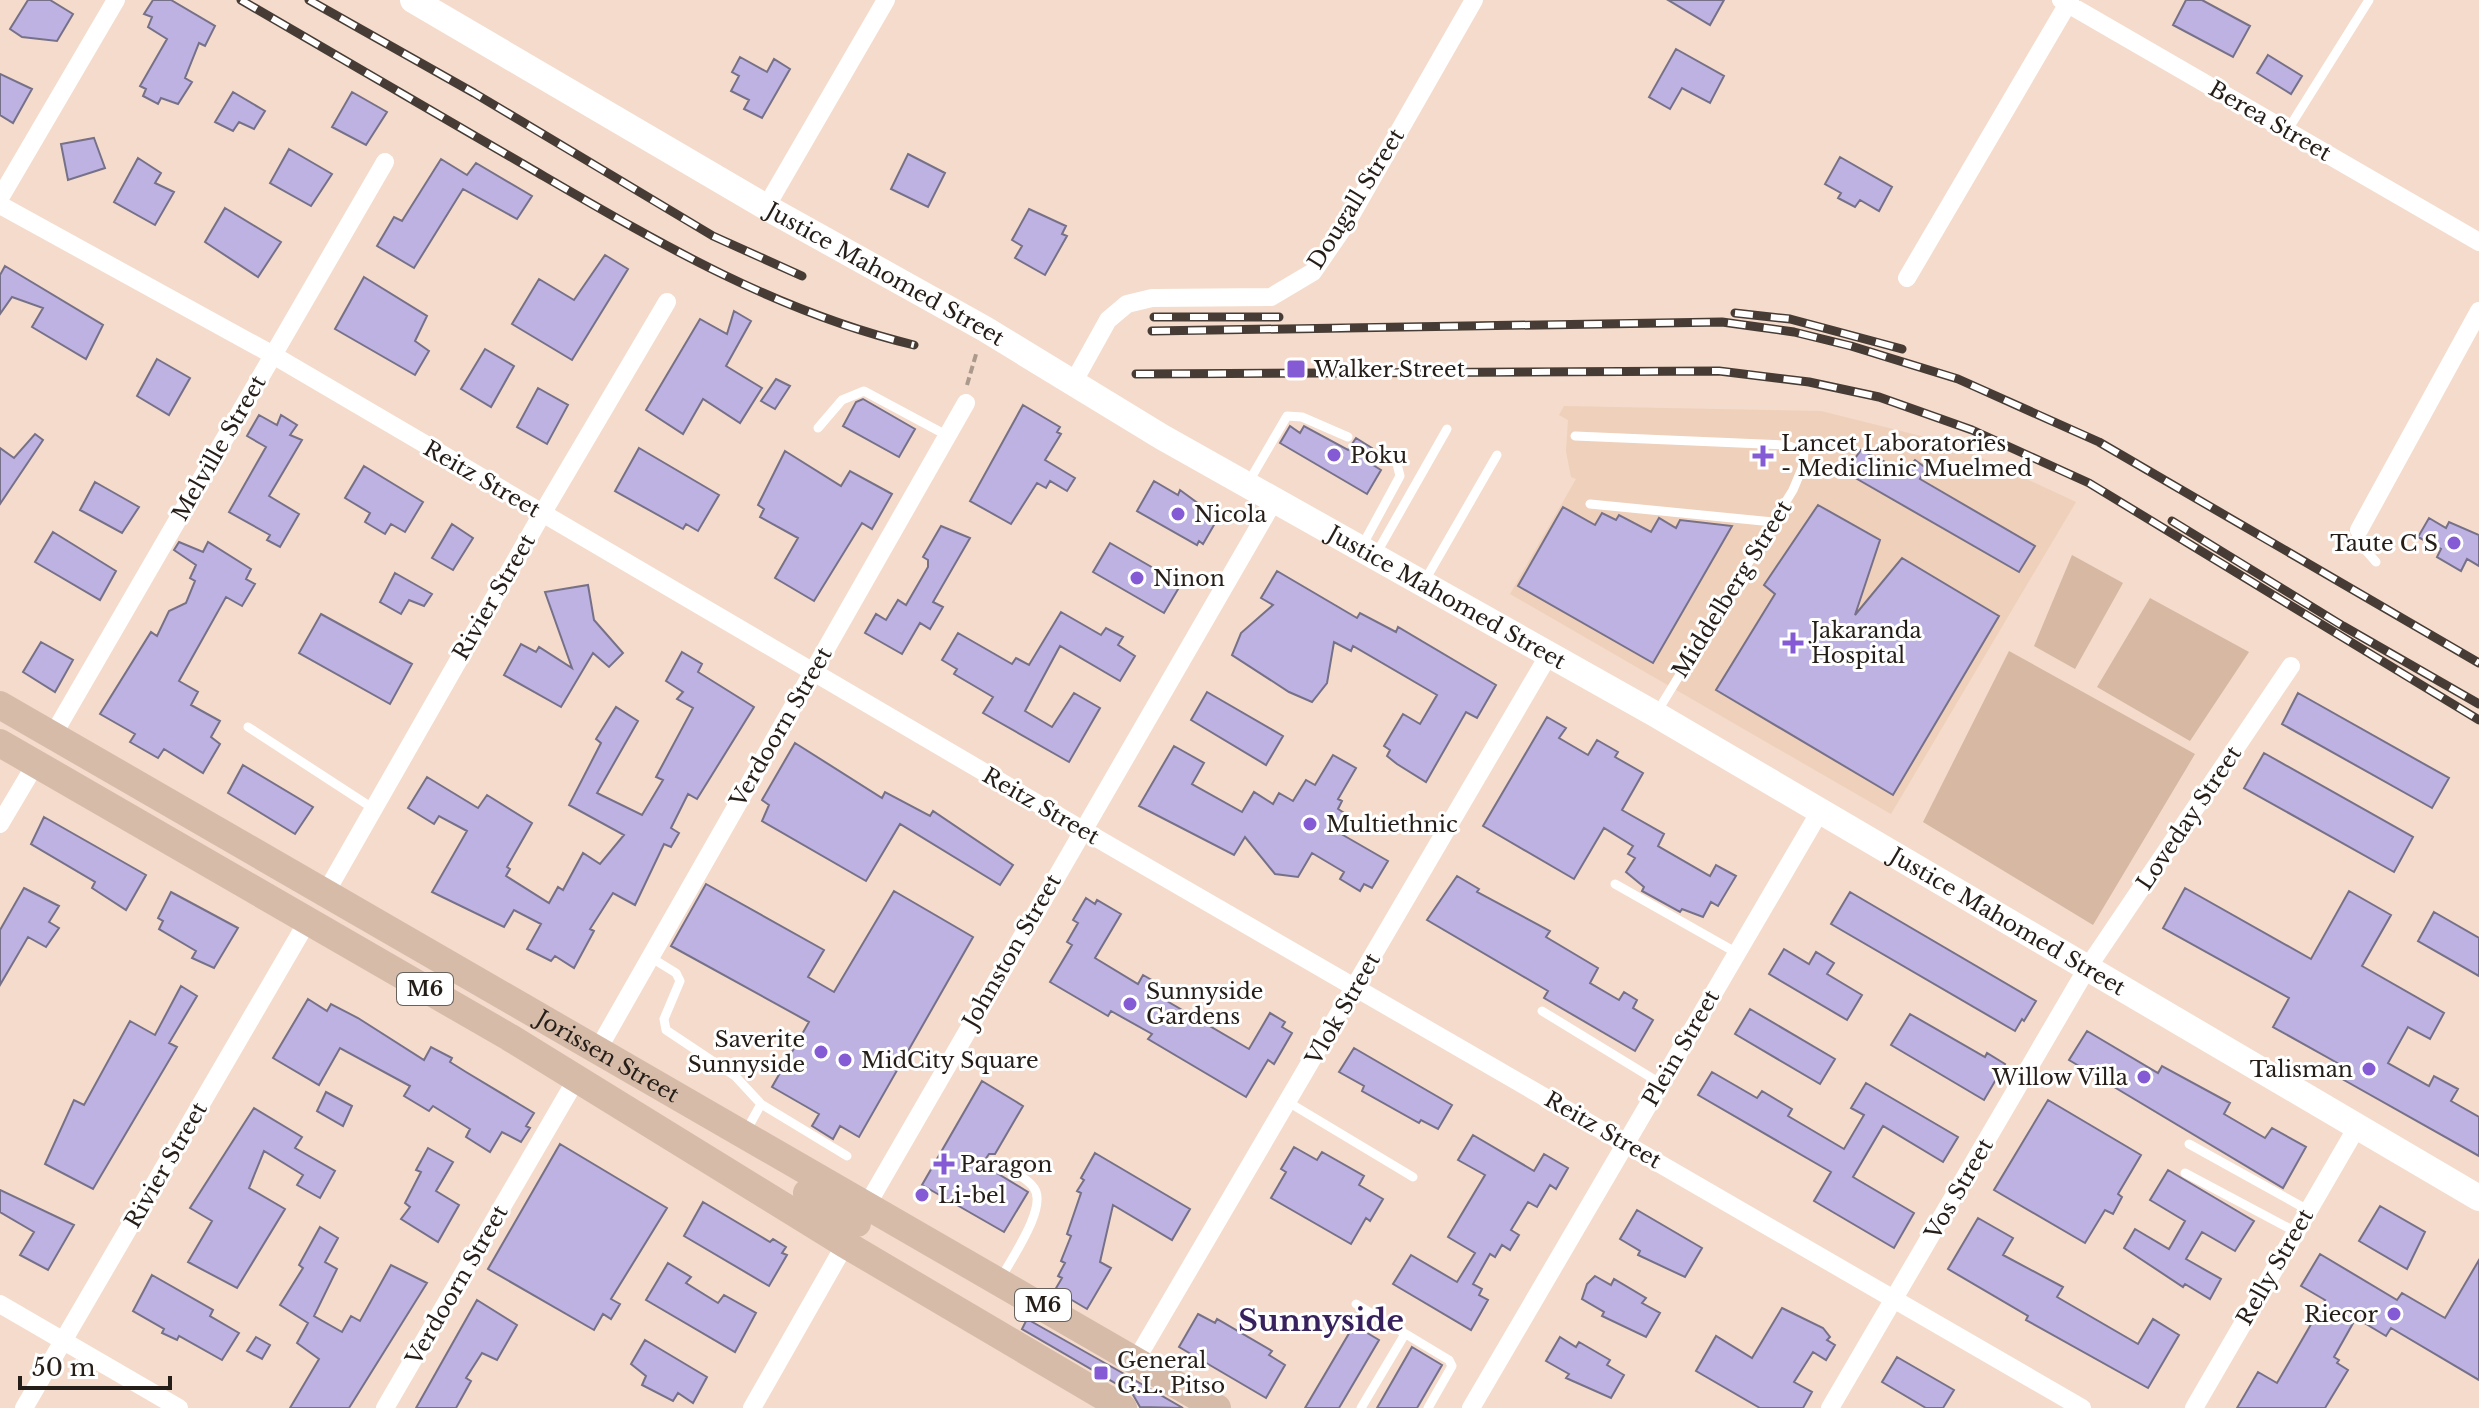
<svg xmlns="http://www.w3.org/2000/svg" width="2479" height="1408" font-family="'Libre Baskerville',serif">
<style>
.built{fill:#efd0bb}
.green{fill:#d6b8a3}
.building{fill:#beb2e2;stroke:#767188;stroke-width:2}
.lines{fill:none;stroke-linecap:round;stroke-linejoin:round}
.path{stroke:#ac998d;stroke-width:4;stroke-dasharray:8 4;stroke-linecap:butt}
.service{stroke:#fff;stroke-width:9}
.minor{stroke:#fff;stroke-width:18}
.secondary{stroke:#fff;stroke-width:26}
.primary{stroke:#d6bba9;stroke-width:28}
.rail-casing{stroke:#473c35;stroke-width:9}
.rail{stroke:#fff;stroke-width:6;stroke-dasharray:18;stroke-linecap:butt}
.poi-dot{fill:#845bd4;stroke:#fff;stroke-width:3}
.labels{text-anchor:middle;dominant-baseline:central;stroke-width:6;stroke-linejoin:round;paint-order:stroke}
.shield{fill:#fff;stroke:#66615d;stroke-width:2}
.shield-label{font-size:20px;font-weight:bold;fill:#251d17}
.street-label{font-size:22px;fill:#251d17;stroke:#fff}
.poi-label{font-size:22px;fill:#251d17;stroke:#fff;text-anchor:start}
.district-label{font-size:30px;font-weight:bold;fill:#37225d;stroke:#fff}
</style>
<rect width="100%" height="100%" fill="#f4dbcb"/>
<!-- built -->
<path class="built" d="M1564,406l257,5 128,32 127,59 -185,312 -381,-220 66,-115 -5,-2 -5,-26 2,-31 -9,-5z"/>
<!-- green -->
<path class="green" d="M2072,555l51,28 -48,86 -41,-23z
M2150,598l99,54 -59,89 -93,-54z
M2009,651l186,103 -102,171 -170,-103z"/>
<!-- building -->
<path class="building" d="M28,0h22l23,14 -16,27 -35,-4 -12,-8z
M153,0h18l44,26 -10,20 -6,-3 -14,35 7,4 -14,22 -17,-6 -3,6 -15,-8 3,-7 -6,-3 27,-47 -19,-12 4,-10 -8,-3z
M1668,0h56l-14,25z
M2186,0h16l48,26 -17,31 -60,-32z
M1676,49l48,27 -14,27 -28,-15 -12,21 -21,-12z
M2268,55l34,21 -11,18 -34,-21z
M740,57l27,15 7,-13 16,10 -28,49 -18,-9 5,-9 -18,-9 8,-15 -7,-4z
M0,74l32,15 -19,34 -13,-8z
M233,92l32,19 -11,18 -15,-7 -6,9 -18,-9z
M352,92l35,20 -21,33 -34,-18z
M94,138l11,30 -37,12 -7,-36z
M289,149l43,25 -21,32 -41,-23z
M908,154l37,19 -17,34 -37,-18z
M1840,157l52,30 -13,24 -19,-11 -5,7 -17,-9 3,-5 -16,-9z
M138,158l23,15 -6,10 19,9 -19,33 -41,-23z
M441,159l26,16 9,-12 56,33 -15,23 -54,-30 -49,79 -37,-22 17,-29 8,4z
M225,208l56,34 -23,35 -53,-35z
M1029,209l37,17 -4,8 5,2 -22,39 -30,-17 7,-12 -10,-6z
M605,255l23,14 -56,91 -60,-36 27,-45 35,21z
M5,266l98,59 -17,34 -54,-32 11,-19 -31,-11 -12,17v-39z
M364,277l63,39 -12,25 14,10 -14,24 -80,-46z
M734,311l17,10 -25,45 36,22 -22,35 -37,-24 -20,35 -37,-24 54,-91 27,15z
M485,349l29,17 -23,41 -30,-18z
M157,359l33,19 -21,37 -32,-19z
M776,379l14,7 -15,23 -14,-8z
M538,388l30,17 -21,39 -30,-17z
M863,399l52,30 -16,28 -56,-31 13,-24z
M1023,405l37,22 -3,5 4,2 -16,26 30,18 -8,13 -17,-10 -4,7 -9,-5 -26,41 -41,-23z
M259,415l18,10 4,-10 16,10 -7,10 12,5 -33,56 30,18 -19,33 -13,-7 3,-5 -41,-23 37,-65 -19,-11z
M1290,426l10,7 4,-7 44,24 8,-12 16,10 -7,12 16,10 -14,24 -87,-51z
M35,434l8,6 -43,64v-56l14,10z
M639,448l80,47 -21,36 -12,-7 -3,5 -68,-38z
M1861,450l44,22 10,-12 11,8 -6,11 115,67 -16,26 -174,-100z
M785,451l56,35 9,-15 42,23 -20,35 -10,-6 -48,78 -39,-23 23,-40 -38,-21 4,-8 -6,-4z
M364,466l59,36 -18,30 -14,-8 -6,10 -20,-12 5,-9 -25,-15z
M1154,481l24,14 2,-5 38,28 -15,26 -4,-3 -2,4 -60,-34z
M95,482l44,25 -17,26 -42,-23z
M1818,505l62,35 -25,75 47,-57 97,58 -106,179 -177,-105 59,-96 -11,-9z
M1563,507l32,18 7,-12 14,7 3,-5 32,17 8,-14 17,10 4,-8 52,6 -79,137 -135,-77z
M2429,518l17,10 3,-6 30,13v31l-12,-7 -6,12 -24,-14 4,-8 -23,-12z
M452,524l21,14 -20,32 -21,-12z
M941,526l29,12 -37,64 10,5 -13,22 -10,-6 -18,31 -37,-21 11,-19 10,6 12,-20 8,5 22,-38v-7l-5,-3z
M53,532l63,39 -16,29 -65,-38z
M179,542l24,10 5,-10 43,27 -5,10 9,5 -13,22 -16,-9 -47,84 19,11 -7,13 29,16 -9,16 9,7 -17,29 -39,-24 -6,9 -28,-16 5,-8 -35,-20 51,-82 6,4 12,-25 17,-8 9,-22 -5,-3 6,-13 -22,-15z
M1110,543l71,41 -17,29 -71,-41z
M1277,571l80,47 3,-5 36,19 2,-5 98,58 -19,33 -11,-6 -40,70 -29,-18 -10,-8 3,-6 -6,-4 19,-32 17,10 17,-29 -84,-49 -2,5 -17,-9 -7,41 -15,19 -23,-10 -57,-37 9,-22 32,-28 -12,-7z
M395,573l37,21 -8,12 -15,-6 -8,14 -21,-12z
M588,585l6,35 29,33 -14,14 -16,-14 -32,54 -57,-32 17,-31 15,8 3,-5 33,21 -27,-76z
M1061,612l40,23 5,-7 17,9 -5,8 17,11 -15,25 -60,-35 -35,65 27,16 22,-34 26,15 -31,54 -86,-49 10,-16 -39,-23 3,-5 -15,-9 16,-27 54,31 4,-6 13,7z
M321,614l91,50 -22,40 -91,-51z
M41,642l32,18 -18,32 -32,-20z
M682,652l20,12 -4,8 56,35 -57,92 -9,-5 -17,34 8,5 -8,14 -7,-3 -29,61 -22,-12 -23,36 4,2 -20,37 -19,-12 -4,5 -24,-12 14,-25 -27,-14 -10,17 -72,-35 35,-61 -28,-15 -5,8 -26,-16 19,-31 51,31 9,-13 45,28 -25,44 3,2 -4,7 43,27 9,-16 5,3 20,-37 17,11 24,-29 -55,-30 32,-62 -5,-4 20,-32 22,14 -41,72 45,22 21,-35 -7,-3 37,-69 -16,-9 6,-7 -17,-11z
M1207,692l76,44 -17,29 -75,-45z
M2298,693l151,85 -17,30 -150,-84z
M1547,717l19,11 -7,10 29,17 9,-15 21,12 -3,5 28,16 -21,37 42,24 -6,12 52,30 6,-11 20,11 -18,30 -7,-4 -8,15 -21,-8 -2,3 -38,-21 2,-4 -18,-15 9,-14 -7,-4 5,-8 -29,-18 -30,51 -91,-53z
M795,743l87,55 3,-6 45,24 3,-5 80,54 -13,20 -100,-61 -34,57 -104,-60 7,-16 -7,-5z
M1174,746l30,17 -12,21 50,28 12,-20 19,12 6,-11 14,8 13,-21 9,5 18,-30 23,13 -18,31 4,2 -4,8 8,5 -10,17 52,30 -16,27 -8,-4 -4,7 -20,-12 4,-7 -32,-19 -14,24 -23,-3 -30,-37 -11,18 -95,-49z
M2264,753l149,84 -19,35 -150,-84z
M243,765l70,42 -18,27 -67,-41z
M44,817l102,58 -20,35 -34,-22 3,-6 -64,-38z
M1457,876l22,13 -2,3 73,39 -4,6 52,31 -8,15 29,17 5,-8 13,8 -4,8 20,12 -18,31 -91,-53 4,-7 -121,-71z
M706,884l118,66 -16,27 26,15 60,-101 79,46 -114,200 -19,-11 -7,13 -21,-13 7,-12 -47,-27 37,-65 -138,-76z
M24,888l35,18 -10,16 10,6 -13,19 -18,-10 -28,48v-55z
M2185,888l126,71 38,-68 42,24 -29,51 82,47 -14,26 -22,-12 -20,36 41,23 5,-10 24,13 -7,12 28,16v39l-144,-81 6,-10 -68,-38 16,-29 -126,-70z
M171,892l67,36 -24,40 -22,-10 4,-7 -37,-22 4,-8 -5,-3z
M1850,892l186,109 -12,20 -2,-2 -7,12 -184,-107z
M1086,898l9,6 2,-4 24,14 -26,44 43,26 5,-9 23,13 -6,9 89,52 21,-36 15,9 -3,5 10,6 -18,31 -6,-4 -22,37 -98,-58 4,-5 -41,-23 -3,5 -58,-34 22,-37 -5,-3 11,-19 -5,-3z
M2434,912l45,26v38l-61,-35z
M1784,949l25,15 7,-12 18,11 -7,11 35,21 -15,25 -78,-46z
M181,986l16,10 -28,47 8,4 -84,142 -48,-25 29,-64 10,5 46,-84 25,14z
M308,999l19,12 4,-7 27,14 66,42 7,-13 21,11 -2,4 16,10 68,41 -8,13 4,2 -9,14 -19,-10 -12,20 -24,-15 4,-8 -37,-23 -4,5 -25,-15 6,-10 -70,-38 -21,37 -46,-27z
M1750,1009l85,50 -15,25 -85,-50z
M1910,1014l75,43 2,-4 18,11 -21,36 -93,-55z
M2087,1031l71,42 4,-7 68,37 -6,11 41,24 7,-10 34,19 -23,41 -214,-128z
M1354,1048l98,57 -14,24 -17,-9 -2,3 -57,-32 2,-5 -25,-14z
M1712,1072l45,26 5,-7 30,18 -4,7 56,33 20,-34 -13,-7 15,-25 92,54 -15,25 -60,-36 -30,51 61,36 -20,35 -80,-47 17,-29 -133,-77z
M982,1081l41,25 -28,48h-6l-4,6 2,7 41,25 -24,40 -82,-47z
M326,1092l26,14 -9,20 -26,-15z
M2048,1100l93,55 -23,39 4,3 -9,17 -8,-4 -20,33 -91,-53z
M254,1108l48,29 -7,11 40,23 -15,27 -23,-13 6,-10 -39,-24 -15,37 36,21 -48,79 -49,-26 24,-41 -22,-13z
M1473,1135l61,36 10,-17 24,14 -12,21 -6,-4 -13,22 -9,-5 -17,28 8,5 -9,15 -8,-5 -7,12 -5,-3 -17,30 9,5 -3,6 9,5 -17,30 -78,-46 18,-29 46,27 18,-29 -27,-16 37,-62 -27,-15z
M560,1144l107,64 -56,91 9,5 -9,15 -8,-5 -9,16 -106,-61z
M1294,1147l23,13 5,-8 42,24 -5,9 24,14 -13,22 -4,-3 -15,26 -80,-46 15,-26 -5,-3z
M428,1148l25,14 -17,29 23,14 -21,37 -37,-23 9,-12 -5,-4 16,-31 -5,-2z
M1095,1153l95,56 -18,31 -59,-35 -13,57 11,6 -24,41 -32,-19 7,-12 -4,-2 7,-13 -4,-2 10,-25 -4,-2 14,-41 -4,-2 7,-11 -3,-2z
M2168,1170l86,51 -19,30 -33,-19 -16,27 35,20 -11,20 -25,-15 -2,3 -59,-39 11,-19 34,20 16,-28 -35,-21z
M0,1190l74,35 -26,45 -28,-15 14,-23 -34,-20z
M703,1202l67,40 3,-3 13,8 -4,6 5,2 -18,31 -85,-50z
M2380,1206l45,26 -18,37 -48,-28z
M1637,1210l65,38 -17,29 -47,-22 2,-4 -20,-12z
M1978,1218l35,20 -10,17 60,32 -6,10 81,47 15,-25 26,16 -31,53 -122,-68 2,-4 -80,-47z
M320,1227l18,11 -13,24 12,7 -23,47 28,16 9,-16 9,5 31,-56 36,18 -78,125h-59l29,-49 -22,-16 11,-20 -28,-18 23,-37 -4,-3z
M2320,1254l77,46 5,-7 43,25 34,-58v120l-88,-52 -5,8 -30,-18 -22,39 5,3 -2,3 11,7 -23,38h-88l21,-36 19,11 48,-83 -24,-14z
M668,1263l23,14 -5,6 32,20 6,-8 32,18 -21,39 -89,-52z
M152,1275l61,35 -3,6 29,17 -17,27 -43,-24 -2,4 -15,-7 2,-4 -31,-18z
M1595,1276l16,9 3,-6 32,19 -4,5 18,10 -14,24 -44,-21 2,-4 -22,-13 5,-15z
M477,1300l40,25 -20,35 -15,-7 -16,25 5,3 -15,27h-40z
M1782,1308l41,20 7,9 -3,3 8,5 -9,15 -13,-8 -19,30 18,10 -9,16h-43l-64,-37 20,-35 36,22z
M1198,1314l17,9 2,-4 55,32 -3,4 16,10 -19,33 -87,-51z
M1027,1319l92,52 64,37 -43,-1 -8,-14 -110,-64z
M1354,1325l25,15 -40,68h-34z
M256,1337l14,8 -8,14 -15,-8z
M1560,1337l16,10 3,-5 31,18 -3,5 17,10 -13,23 -45,-20 3,-4 -23,-13z
M645,1340l62,37 -14,26 -15,-10 -5,8 -31,-16 4,-9 -15,-12z
M1412,1347l30,18 -25,43h-40z
M1897,1357l57,33 -11,18h-17l-44,-26z"/>
<g class="lines">
<!-- path -->
<path class="path" d="M967,385l10,-34"/>
<!-- service -->
<path class="service" d="M2287,131l82,-131
M818,428l24,-28 22,-9 84,45
M1575,436l211,9 18,6 -1,15 -10,24 -136,222
M1248,483l39,-67 15,1 46,20
M1590,504l183,18
M2359,530l3,16 14,16
M1362,546l38,-70 -3,-12 -9,-9
M1376,554l71,-125
M1424,582l73,-127
M248,727l126,82
M1615,884l122,69
M650,957l26,16 4,8 -16,38 2,11 69,46 26,28 86,52
M1542,1011l118,72
M1288,1102l125,75
M745,1133l16,-29
M2189,1144l119,66
M992,1161c12,7 34,15 42,27 14,19 -23,71 -33,90
M2185,1173l111,59
M1356,1304l93,56 3,6 -24,42
M1361,1408l44,-74"/>
<!-- minor -->
<path class="minor" d="M2061,0l418,242
M0,198l116,-198
M0,205l273,150 808,474 1001,579
M766,207l120,-207
M1907,278l163,-278
M1073,383l35,-63 19,-16 25,-6 119,-1 42,-25 33,-48 128,-224
M2359,530l120,-219
M53,735l332,-573
M0,824l35,-59
M325,894l217,-380 125,-212
M597,1051l369,-648
M863,1212l413,-715
M0,1304l179,104
M1136,1360l412,-704
M24,1408l283,-486
M385,1408l192,-330
M752,1408l99,-174
M1471,1408l348,-595
M1830,1408l256,-438 205,-304
M2194,1408l163,-281"/>
<!-- secondary -->
<path class="secondary" id="s1" d="M413,0l353,207 219,122 177,108 493,277 824,484"/>
<!-- primary -->
<g class="primary">
<path id="s2" d="M0,705l1217,703"/>
<path d="M0,743l509,294 336,207 278,164"/>
<path d="M807,1193l50,30"/>
</g>
<!-- rail casing -->
<g class="rail-casing">
<path id="rail" d="M241,0c98,57 196,114 294,171 124,72 239,140 379,174
M309,0l165,93 239,143 89,40
M1735,313l55,6 112,30
M1154,317h125
M1152,331l570,-9 72,10 57,14 107,33 141,63 380,221
M1136,374l583,-3 90,11 70,15 93,33 117,53 390,237
M2172,521l171,105 136,78"/>
</g>
<!-- rail -->
<use href="#rail" class="rail"/>
</g>
<!-- markers -->
<g class="poi-dot">
<rect x="1286" y="359" width="20" height="20" rx="4"/>
<circle cx="1334" cy="455" r="8"/>
<path d="M1759 444h8v8h8v8h-8v8h-8v-8h-8v-8h8z"/>
<circle cx="1178" cy="514" r="8"/>
<circle cx="2454" cy="543" r="8"/>
<circle cx="1137" cy="578" r="8"/>
<path d="M1789 631h8v8h8v8h-8v8h-8v-8h-8v-8h8z"/>
<circle cx="1310" cy="824" r="8"/>
<circle cx="1130" cy="1004" r="8"/>
<circle cx="821" cy="1052" r="8"/>
<circle cx="845" cy="1060" r="8"/>
<circle cx="2369" cy="1069" r="8"/>
<circle cx="2144" cy="1077" r="8"/>
<path d="M940 1152h8v8h8v8h-8v8h-8v-8h-8v-8h8z"/>
<circle cx="922" cy="1195" r="8"/>
<circle cx="2394" cy="1314" r="8"/>
<rect x="1093" y="1365" width="16" height="16" rx="4"/>
</g>
<g class="labels">
<!-- shield labels -->
<g class="shield">
<rect x="397" y="973" width="56" height="32" rx="6"/>
<rect x="1015" y="1289" width="56" height="32" rx="6"/>
</g>
<g class="shield-label">
<text x="425" y="989">M6</text>
<text x="1043" y="1305">M6</text>
</g>
<!-- street labels -->
<g class="street-label">
<text transform="translate(2270 121) rotate(30)">Berea Street</text>
<text transform="translate(1356 199) rotate(-58)">Dougall Street</text>
<text stroke="none"><textPath href="#s1" startOffset="546">Justice Mahomed Street</textPath></text>
<text transform="translate(219 448) rotate(-60)">Melville Street</text>
<text transform="translate(482 479) rotate(30)">Reitz Street</text>
<text transform="translate(1732 589) rotate(-58)">Middelberg Street</text>
<text transform="translate(494 597) rotate(-60)">Rivier Street</text>
<text stroke="none"><textPath href="#s1" startOffset="1194">Justice Mahomed Street</textPath></text>
<text transform="translate(781 727) rotate(-60)">Verdoorn Street</text>
<text transform="translate(1041 806) rotate(30)">Reitz Street</text>
<text transform="translate(2189 818) rotate(-56)">Loveday Street</text>
<text stroke="none"><textPath href="#s1" startOffset="1842">Justice Mahomed Street</textPath></text>
<text transform="translate(1012 951) rotate(-60)">Johnston Street</text>
<text transform="translate(1343 1009) rotate(-60)">Vlok Street</text>
<text transform="translate(1681 1048) rotate(-60)">Plein Street</text>
<text stroke="none"><textPath href="#s2" startOffset="702">Jorissen Street</textPath></text>
<text transform="translate(1603 1130) rotate(30)">Reitz Street</text>
<text transform="translate(166 1165) rotate(-60)">Rivier Street</text>
<text transform="translate(1959 1189) rotate(-60)">Vos Street</text>
<text transform="translate(2275 1267) rotate(-60)">Relly Street</text>
<text transform="translate(457 1285) rotate(-60)">Verdoorn Street</text>
</g>
<!-- poi labels -->
<g class="poi-label">
<text x="1314" y="369">Walker Street</text>
<text x="1781" y="443">Lancet Laboratories<tspan x="1781" dy="25">- Mediclinic Muelmed</tspan></text>
<text x="1350" y="455">Poku</text>
<text x="1194" y="514">Nicola</text>
<text x="2438" y="543" text-anchor="end">Taute C S</text>
<text x="1153" y="578">Ninon</text>
<text x="1811" y="630">Jakaranda<tspan x="1811" dy="25">Hospital</tspan></text>
<text x="1326" y="824">Multiethnic</text>
<text x="1146" y="991">Sunnyside<tspan x="1146" dy="25">Gardens</tspan></text>
<text x="805" y="1039" text-anchor="end">Saverite<tspan x="805" dy="25">Sunnyside</tspan></text>
<text x="861" y="1060">MidCity Square</text>
<text x="2353" y="1069" text-anchor="end">Talisman</text>
<text x="2128" y="1077" text-anchor="end">Willow Villa</text>
<text x="960" y="1164">Paragon</text>
<text x="938" y="1195">Li-bel</text>
<text x="2378" y="1314" text-anchor="end">Riecor</text>
<text x="1117" y="1360">General<tspan x="1117" dy="25">G.L. Pitso</tspan></text>
</g>
<!-- district labels -->
<g class="district-label">
<text x="1321" y="1320">Sunnyside</text>
</g>
</g>
<!-- scale -->
<path d="M20 1376v12h150v-12" fill="none" stroke="#251d17" stroke-width="4"/>
<text x="32" y="1376" font-size="24" fill="#251d17" stroke="#ffffff" stroke-width="6" paint-order="stroke">50 m</text>
</svg>
